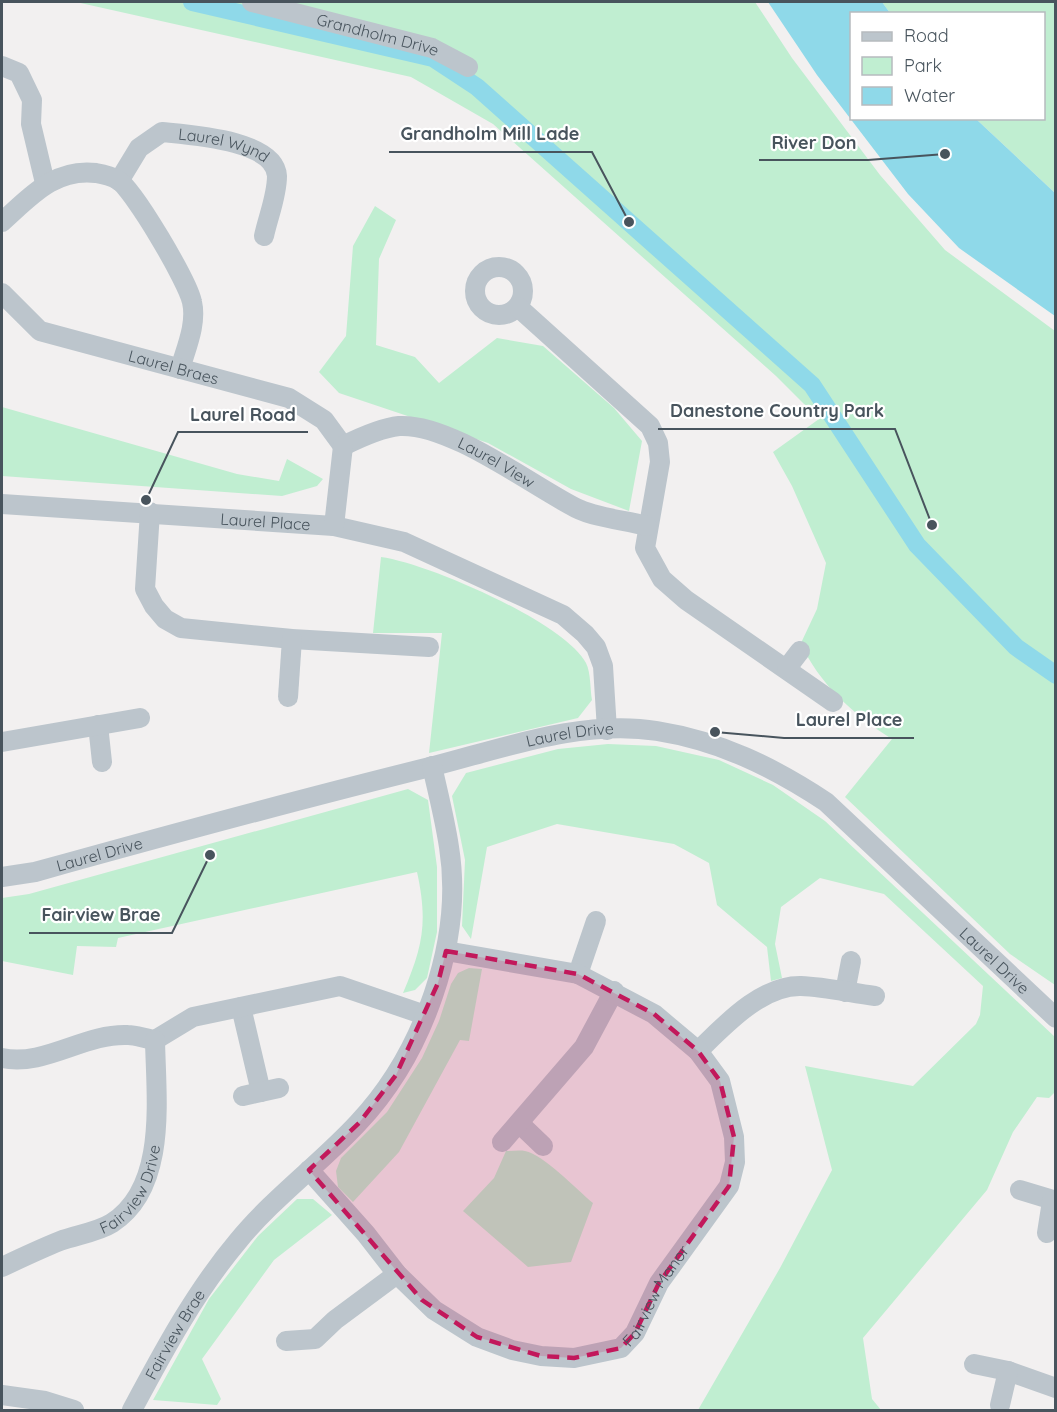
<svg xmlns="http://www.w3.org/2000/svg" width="1057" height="1412" font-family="Quicksand,sans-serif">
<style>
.green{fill:#c0eed1}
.water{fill:#8fd9e9}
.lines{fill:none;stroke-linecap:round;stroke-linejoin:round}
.canal{stroke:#8fd9e9;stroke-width:18}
.minor{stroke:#bcc5cc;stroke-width:20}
.marked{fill:#c2185b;fill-opacity:0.2;stroke:#c2185b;stroke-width:4.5;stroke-dasharray:12 8;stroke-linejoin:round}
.labels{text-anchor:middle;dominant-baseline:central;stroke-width:4.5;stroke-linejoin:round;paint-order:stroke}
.street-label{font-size:16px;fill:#48545d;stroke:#fff}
.leader{fill:none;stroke:#48545d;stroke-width:2}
.callout-dot{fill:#48545d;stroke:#fff;stroke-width:2}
.callout-label{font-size:18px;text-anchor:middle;font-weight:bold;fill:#48545d;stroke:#fff;stroke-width:4.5;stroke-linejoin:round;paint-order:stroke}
</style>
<rect width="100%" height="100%" fill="#f2f0f0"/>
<!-- green -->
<path class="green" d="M76,2h679l37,56 88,117 65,75 110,81v654l-45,-31 -165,-157 47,-58c-37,-23 -74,-56 -91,-96l16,-34 9,-46 -34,-77 -19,-34 46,-33 -43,-43 -283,-252 -82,-47z
M882,2h173v191l-79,-74 68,-1v-104l-154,-1z
M375,206l21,14 -17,39 -3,86 39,12 24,26 58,-45 46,8 71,62 28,33 -13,70 -58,-22 -83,-46 -149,-50 -20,-21 27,-36 7,-90z
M2,407l235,67 42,7 8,-22 36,20 -6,7 -35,10 -280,-20z
M381,557c46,6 183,65 205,106 5,10 4,26 6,37l-14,18 -149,35 13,-120h-69z
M608,744l48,2 63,14 54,25 52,36 230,216v55l-6,6 -12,-1 -24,35 -26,58 -124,148 9,61 9,11h-183l82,-142 52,-98 -27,-104 108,20 63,-62 4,-9 3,-29 -99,-92 -64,-16 -39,29 -6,37 7,34 -11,3 -4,-34 -50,-42 -8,-42 -35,-19 -117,-20 -70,23 -16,92 -9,-13 3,-66 -13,-64 14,-23 92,-24z
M408,789l20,11 9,67v65l-10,46 -12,12 -12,3c20,-47 25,-71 14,-121l-299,66 -2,9 -39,-1 -4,29 -71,-14v-63l27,-4z
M469,968l13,1 -13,72 -9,-1 -61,112 -46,50 -15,-15 -2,-16 5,-13 46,-46 35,-54 17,-37 12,-37 7,-11z
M506,1151c6,0 14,-1 19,0 19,4 51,38 68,52l-22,59 -43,5 -65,-56 31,-33z
M297,1199h16l19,16 -58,45 -72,99 19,40 -4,6 -64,-5 56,-101 49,-63z"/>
<!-- water -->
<path class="water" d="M768,2h114l8,11 -38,1v104l124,1 79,74v123l-96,-68 -51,-54 -91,-119z"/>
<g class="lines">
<!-- canal -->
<path class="canal" d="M192,2l241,56 44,29 335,298 105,160 99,102 40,28"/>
<!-- minor -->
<g class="minor">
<path id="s1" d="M252,2l180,46 36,19"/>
<path d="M2,66l17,7 13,27 -1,24 14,59"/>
<path id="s2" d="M119,181l20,-33 23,-16c29,3 113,8 115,44 0,20 -9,41 -13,60"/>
<path d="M2,222c28,-25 52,-54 94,-49 6,1 17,4 22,7 16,10 70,102 74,122 5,22 -6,46 -12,67"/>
<circle cx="499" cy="291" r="24"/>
<path id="s3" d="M2,293l38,38 249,67 35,22 19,26"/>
<path d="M518,307l132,119 8,17 2,19 -15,86 17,31 24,21 147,102"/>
<path id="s4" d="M343,446c16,-8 37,-18 56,-20 51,-3 130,58 177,82 20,10 49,12 71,18"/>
<path id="s5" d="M2,504l332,22 70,16 159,73 22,19 11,13 7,19 4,64"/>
<path d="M150,512l-5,77 9,17 11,13 16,9 111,11 137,8"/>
<path d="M334,526l9,-80"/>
<path d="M787,668l13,-17"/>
<path d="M288,697l4,-58"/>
<path d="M98,725l4,37"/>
<path d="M2,742l138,-24"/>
<path id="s6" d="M2,877l33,-5c133,-37 265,-73 399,-106 70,-18 149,-47 223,-35 63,10 116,36 169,71l230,216"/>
<path d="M578,974l18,-53"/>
<path d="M845,992l6,-31"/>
<path d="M241,1007l20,85"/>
<path d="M698,1051c26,-25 63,-66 103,-65 25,1 50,7 74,10"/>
<path d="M2,1058c43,9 82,-25 126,-23 8,0 18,4 27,5l38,-23 147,-31 85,29"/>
<path d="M243,1096l36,-8"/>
<path d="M519,1123l24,23"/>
<path d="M502,1142l82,-95 30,-56"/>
<path id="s7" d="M309,1170l57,64 31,40 37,36 43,27 35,13 29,6 33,2 47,-10 14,-15 24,-50 70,-97 6,-24 -1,-25 -14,-56 -22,-30 -44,-37 -76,-40 -132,-23"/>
<path d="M1020,1190l36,11"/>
<path d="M1047,1233l5,-32"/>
<path id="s8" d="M2,1267c19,-9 38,-18 58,-26 16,-6 38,-9 52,-18 56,-36 44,-125 43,-183"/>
<path d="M286,1341l29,-2 20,-19 62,-46"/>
<path d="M974,1364l34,7 48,17"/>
<path d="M2,1395l43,6 29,9"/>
<path d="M1000,1405l8,-34"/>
<path id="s9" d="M132,1410c31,-58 63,-118 106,-169 35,-43 82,-77 120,-118 65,-69 106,-182 91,-276 -4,-27 -11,-54 -17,-81"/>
</g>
</g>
<!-- marked area -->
<path class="marked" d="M446,951l132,23 76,40 44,37 22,30 14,56 -5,49 -70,97 -24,50 -14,15 -47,10 -33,-2 -64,-19 -55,-37 -113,-130 50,-47 37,-48 42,-92z"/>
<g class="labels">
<!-- street labels -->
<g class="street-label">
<text stroke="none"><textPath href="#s1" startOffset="130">Grandholm Drive</textPath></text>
<text stroke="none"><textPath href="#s2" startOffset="130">Laurel Wynd</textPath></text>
<text stroke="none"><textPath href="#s3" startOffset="192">Laurel Braes</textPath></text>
<text stroke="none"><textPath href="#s4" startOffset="165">Laurel View</textPath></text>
<text stroke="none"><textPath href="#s5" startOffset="264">Laurel Place</textPath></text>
<text stroke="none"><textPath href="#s6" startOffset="586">Laurel Drive</textPath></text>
<text stroke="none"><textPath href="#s6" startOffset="100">Laurel Drive</textPath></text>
<text stroke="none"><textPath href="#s6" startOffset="1090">Laurel Drive</textPath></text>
<text stroke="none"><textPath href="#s8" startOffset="158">Fairview Drive</textPath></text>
<text stroke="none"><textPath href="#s7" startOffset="450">Fairview Manor</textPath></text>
<text stroke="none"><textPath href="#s9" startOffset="87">Fairview Brae</textPath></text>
</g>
</g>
<!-- callouts -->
<path class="leader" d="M629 222L592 152H389M945 154L868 160H759M932 525L895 429H658M146 500L178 432H308M715 732L784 738H914M210 855L172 933H29"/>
<g class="callout-dot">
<circle cx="629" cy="222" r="6"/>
<circle cx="945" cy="154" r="6"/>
<circle cx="932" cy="525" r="6"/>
<circle cx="146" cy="500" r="6"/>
<circle cx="715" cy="732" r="6"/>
<circle cx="210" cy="855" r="6"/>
</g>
<g class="callout-label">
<text x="490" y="140">Grandholm Mill Lade</text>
<text x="814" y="149">River Don</text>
<text x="777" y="417">Danestone Country Park</text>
<text x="243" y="421">Laurel Road</text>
<text x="849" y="726">Laurel Place</text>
<text x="101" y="921">Fairview Brae</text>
</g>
<!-- border -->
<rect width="1057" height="1412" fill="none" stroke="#48545d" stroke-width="6"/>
<!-- legend -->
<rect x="850" y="12" width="195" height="108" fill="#ffffff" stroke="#b6bbbe" stroke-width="1.5"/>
<rect x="862" y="32" width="30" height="9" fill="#bcc5cc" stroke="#b6bbbe" stroke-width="1.5"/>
<text x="904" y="42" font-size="18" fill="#48545d">Road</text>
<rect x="862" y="57" width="30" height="18" fill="#c0eed1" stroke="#b6bbbe" stroke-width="1.5"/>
<text x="904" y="72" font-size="18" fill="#48545d">Park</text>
<rect x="862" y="87" width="30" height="18" fill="#8fd9e9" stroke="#b6bbbe" stroke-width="1.5"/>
<text x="904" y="102" font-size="18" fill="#48545d">Water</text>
</svg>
